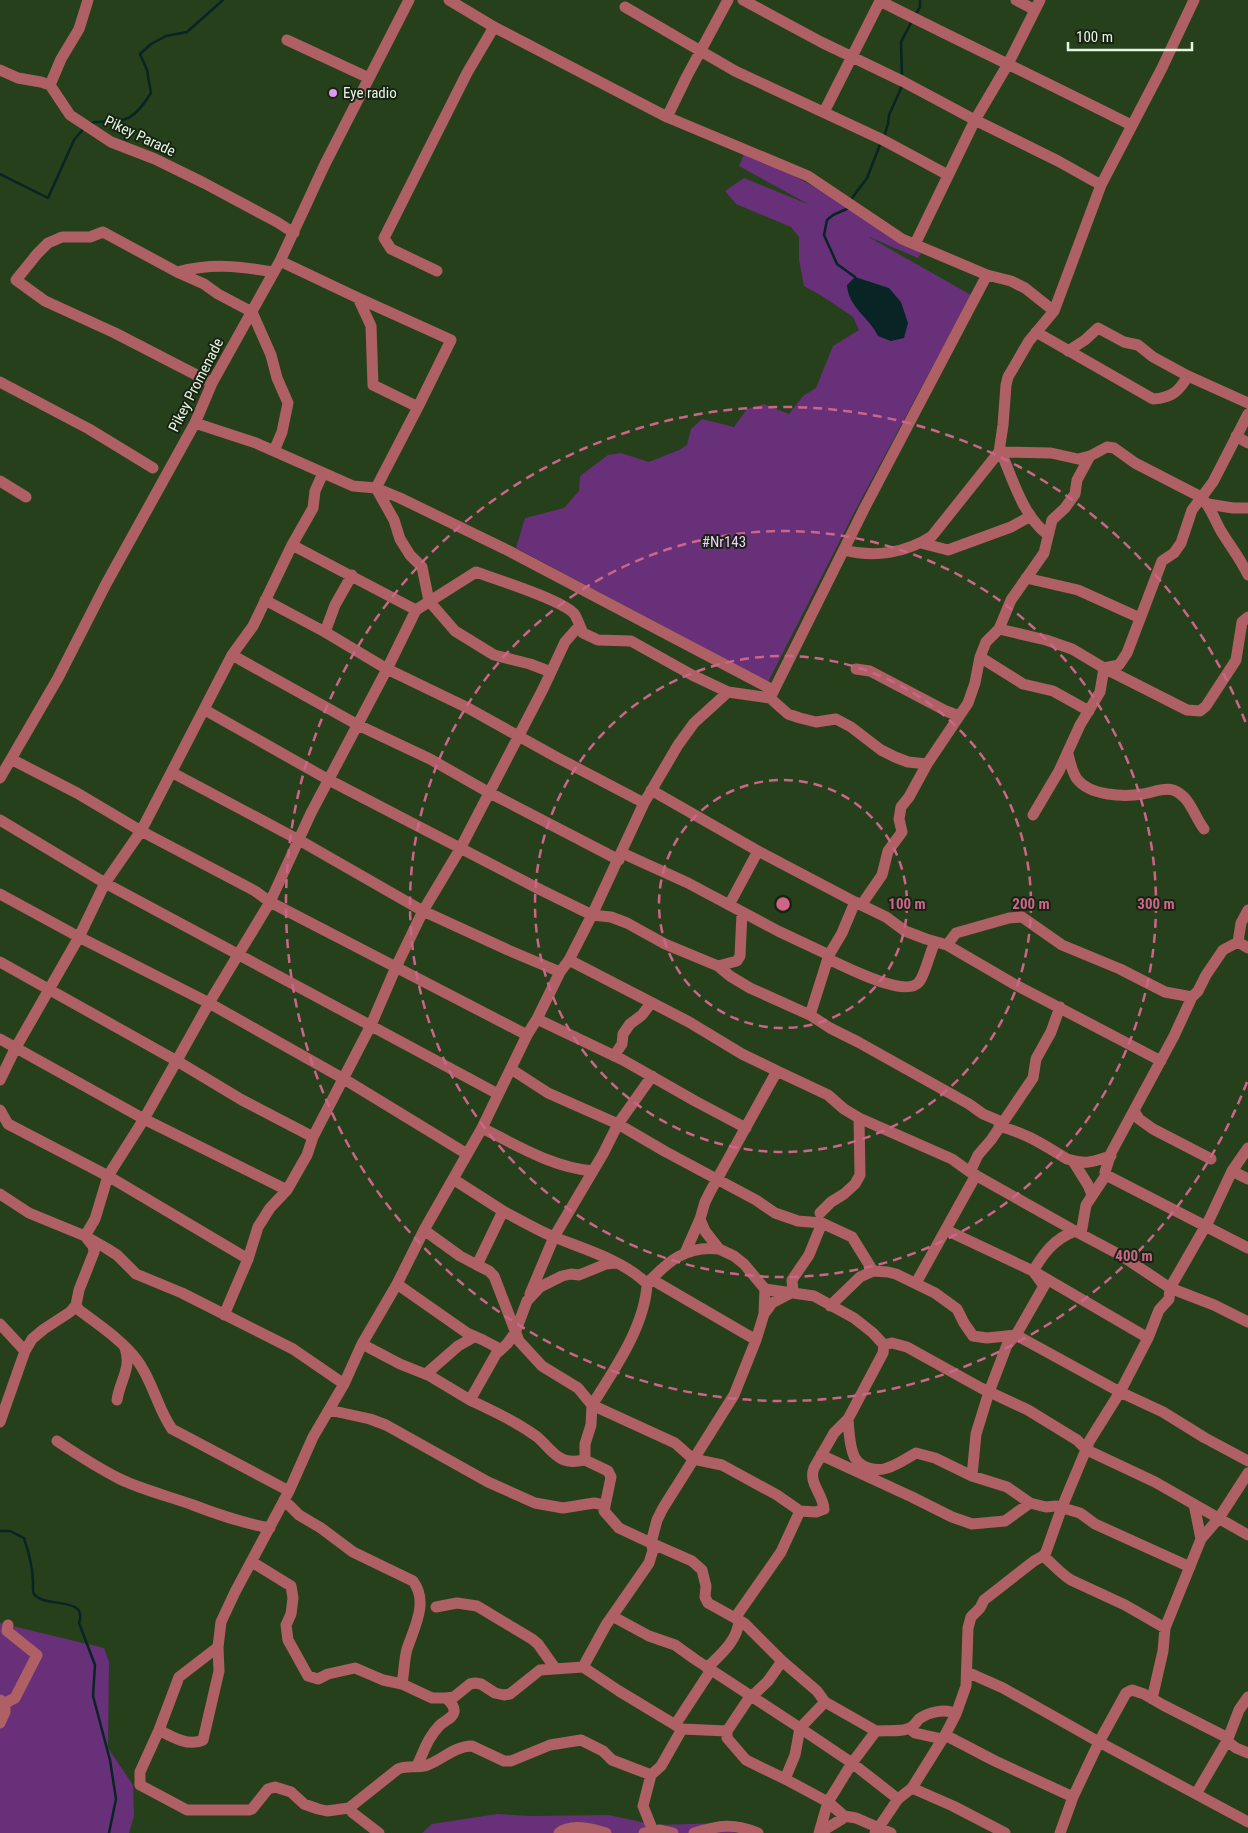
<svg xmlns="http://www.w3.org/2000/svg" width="1248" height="1833" font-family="'Roboto Condensed',sans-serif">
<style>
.green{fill:#673079}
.water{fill:#082425}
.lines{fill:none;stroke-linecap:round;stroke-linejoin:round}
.stream{stroke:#082425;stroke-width:2.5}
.minor{stroke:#ae6064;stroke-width:11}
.ring{fill:none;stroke:#ce6589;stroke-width:2.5;stroke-dasharray:9 6}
.poi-dot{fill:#dd99f3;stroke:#172313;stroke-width:2}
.labels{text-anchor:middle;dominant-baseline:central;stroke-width:4;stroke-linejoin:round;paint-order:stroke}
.poi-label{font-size:15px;fill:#e5f5df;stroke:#172313;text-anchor:start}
.street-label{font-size:15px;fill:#e5f5df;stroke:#172313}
.park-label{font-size:15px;fill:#f2cdff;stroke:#172313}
.centre{fill:#ce6589;stroke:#172313;stroke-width:2.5}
.ring-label{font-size:15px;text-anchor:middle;font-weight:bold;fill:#ce6589;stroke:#172313;stroke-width:4;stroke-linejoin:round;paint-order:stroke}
</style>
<rect width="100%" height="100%" fill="#26401b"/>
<!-- green -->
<path class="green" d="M744,154l35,14 43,23 100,61 -4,6 -51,-22 104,59 -115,214 -88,173 -252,-134 9,-30 39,-10 15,-17 1,-15 28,-21 13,-2 28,9 30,-12 8,-5 4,-16 11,-10 32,8 13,-18 17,-5 25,10 14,-18 13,-8 17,-42 26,-16 -6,-13 -31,-21 -18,-10 -5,-26v-23l-8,-10 -55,-23 -11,-13 19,-13 66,27 -71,-39z
M0,1623l104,25 5,14 -1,86 25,37 1,31 -5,17h-129z
M497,1814l34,2 78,-1 46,10 69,-2 11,10h-313l10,-9z"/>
<!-- water -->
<path class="water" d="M855,277l34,11 12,14 7,21 -4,15 -13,3 -13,-5c-9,-19 -30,-29 -31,-51z"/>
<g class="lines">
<!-- stream -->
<path class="stream" d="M916,14l4,-7v-7
M902,78l-1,-36 11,-21
M91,124l3,-2c34,-1 38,0 57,-29l-4,-23 -7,-16 11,-10 15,-8 21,-4 36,-32
M884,137l4,-13 1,-9 13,-29
M0,174l48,24 26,-58 10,-12
M852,201v-3l15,-20 14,-36
M849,208l-16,7 -6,5 -3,15 13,29 18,13
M0,1531h10l14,7c5,15 9,29 9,45 0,6 -1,11 4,14 12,10 51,0 42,26l16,42 -2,31 17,64 6,39 -7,34"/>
<!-- minor -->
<path class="minor" d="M449,0l45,27 173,90 141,59 94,63 85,36 -122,232 -95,191
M743,0l78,42 81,39 73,39 83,41 43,24
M1016,0l19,10
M625,7l110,64 148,69 65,35
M287,40l82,38
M0,70l18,8 23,4 9,3 20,30 41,27 44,17 49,24 73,39 17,11
M50,85l11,-26 18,-30 9,-29
M824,112l56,-111c83,42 168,82 251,124
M667,117l20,-41 41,-76
M915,244l60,-124 33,-56 32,-64
M280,261l78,37 93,42 -33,67
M437,271l-46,-22 -7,-11 83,-165 27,-46
M177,272l27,12 14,10 34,18 19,43 6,23 11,25 -6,29 -8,19
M987,275l24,6 14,7 29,23
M358,298l13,28 2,59 45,22 -42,81 18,32 6,19 10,16 12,12 7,34 26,30 39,24 36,9 21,8
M1036,332l117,67c19,-1 26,-8 35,-23l60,27
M1068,351l17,-11 13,-12 26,14 14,3 15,12 35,19
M0,382l89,47 64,39
M212,383l-97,-50 -70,-32 -29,-21 21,-26 11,-11 14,-6h28l13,-5 74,40c35,-9 61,-6 96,0
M195,423l61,20 97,43 23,2 24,10 105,51 268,141
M1236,436l12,7
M999,452l52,1 27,6 12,-3 17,-9 7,1 21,15 66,34c10,10 13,22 20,34 9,15 19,27 27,44
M1001,452c12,28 22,64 47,83
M0,481l26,16
M1208,504l25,4h15
M921,543l27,7 63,-23 18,-10
M292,545l124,65
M844,550c30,8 62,3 88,-14l67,-84 4,-27 3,-40 2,-8 21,-36 25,-30 47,-126 61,-117 32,-68
M1026,578l52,12 62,28
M265,600l60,32 62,37 81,39 90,50 86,45
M999,629l47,11 26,9 32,19 83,42 13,1 6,-5 30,-46 6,-38 6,-5
M325,632l10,-27 17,-30
M232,655l126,70 72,34 58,33 131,68
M980,657l43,27 30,7 36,20
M856,669l14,2 76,40 13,5
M205,710l124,70 212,110 51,25 19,2 16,6 38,21 53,22 12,10 20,12 60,27 20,13 28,14 111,62 14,10 19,8
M1068,754c2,8 4,18 9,25 13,17 47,18 66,15 9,-1 20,-7 30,-4 17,6 21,26 31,39
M11,759l66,34 64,38 114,60 15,11 257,133
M173,773l126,67 124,71 85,39 52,22
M0,778l58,-100 48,-94 89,-161 17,-40 68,-122 45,-97 84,-164
M651,790l107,61
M1033,815l26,-44 21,-46 20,-33 4,-24 15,-3 8,-12 35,-92 12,-8 7,-10 11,-33 21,-28 35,-68
M0,820l105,63 393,211
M622,853l66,30 90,48 51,24
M0,894l79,43 130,66 135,76 123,75
M855,902l31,15 19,14 21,8 21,6 67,39 147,77
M862,904l20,-29 6,-24 14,-19 -3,-13 2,-12 8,-10 18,-33
M729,905l29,-54 97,51 -13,31 -13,22 -19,60
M1248,910l-7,13 -3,19 10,6
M1238,942l-15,8 -17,25 -8,16 -6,6 -18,39 -63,117 -6,19 1,3 142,73
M947,945l9,-12 53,-15 13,-1 40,28 58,24 45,23 27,5
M828,959c17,7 77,40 91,23 6,-7 11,-30 16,-40
M569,960l120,62 53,32 35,17 -67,121 -5,10 -5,17 5,12 14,18 15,7 10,8 21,25 -1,25 -8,26 -22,55 -71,113 -6,12 -6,23 41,18 10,9 4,16 -1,11 3,6 36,20 38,38 35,30 8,11 51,29 -24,32 -24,39 16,14 12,2 35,15
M0,962l177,99 65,39 71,37
M718,966l19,-5 3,-5 2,-43
M537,1019l86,41 72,41 51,27
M0,1039l144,80 143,71
M614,1056l8,-12 1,-10 7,-10 12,-9 9,-12
M511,1069l37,24 70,31 48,28 90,48 19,13 23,8 24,2 30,14 21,34 15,1 8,2 39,19 22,16 7,14 9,13 14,2 29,-3 104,57 43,20 42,26 43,23
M777,1071l51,24 16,14 15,9 93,41 18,13 105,59 47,25 48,32 44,17 34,17
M0,1080l15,-31 64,-112 26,-54 36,-52 91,-176 21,-29 39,-81 21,-37 2,-17 8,-18
M0,1110l8,14 100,52 140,83
M1134,1111l5,8 14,10 58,30
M999,1126c29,8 43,18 68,33 21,6 24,3 44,-3
M482,1128c36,18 70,39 111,43
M1073,1161l15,24 4,10
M1232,1171l16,8
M970,1172l8,-17 13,-15 42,-62 3,-19 15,-27 9,-25
M453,1179l50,32 -26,54 12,6 5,5 25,65 23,25 36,22 14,17 -1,20 -6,19v16l23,11 3,6 -7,34 15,17 32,15 2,7 -4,13 -43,62 -23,42
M0,1194l29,19 56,23 21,12 11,7 19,19 46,19 111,56 51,35
M503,1211c17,9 34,19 51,26 30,12 71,24 93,47 20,-22 39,-39 72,-35
M820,1213l11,-11 13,-8 11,-10 5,-9 -1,-57
M424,1230l36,26 17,9
M946,1230l87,41 115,67
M1081,1234l5,-29 20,-30
M685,1253l15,-34
M651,1279l105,61
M916,1283l60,-108
M397,1284l70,49 16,7 17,9
M647,1284c-2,42 -33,86 -55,121l83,38 18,16 29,6 55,30 23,16 16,1 8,-3c-1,-15 -16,-26 -10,-41l20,-35 14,-14 35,-66 1,-8 -11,-12 -19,-15 -40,-22 -49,-7
M530,1294l24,-57 49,-83 15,-30 34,-48
M76,1305l3,5c19,14 44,31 58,50 16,21 20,48 35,69l117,62
M830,1306l30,-29 13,-6
M764,1314l8,-11 21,-11 -1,-12 17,-25 13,-32
M224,1315l24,-56 10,-32 12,-19 17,-18 20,-35 6,-18 58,-112 25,-58 27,-56 37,-62 83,-160 22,-47 14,-16
M0,1324l25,27
M362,1344l38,20 30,12 40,24
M884,1345l8,-2 15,4 74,41 47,22 49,30 10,10 68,32 93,53
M426,1374l32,-28 16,-9
M117,1400c3,-20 15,-32 8,-52
M329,1410l41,9 16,6 102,57 47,21 28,5 31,-5 10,2
M848,1419c1,11 1,28 7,39 6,10 22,14 32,10 10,-3 20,-10 29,-15l19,5 37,18 35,11 23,16
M0,1422l25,-71 7,-12 12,-10 26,-17 6,-7 3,-15 15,-38 -1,-6 -8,-10 10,-17 13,-43 36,-57 65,-116 61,-101 41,-89 76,-144 29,-59 60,-38c19,7 90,29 99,43 3,5 5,12 8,18l15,7 33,1 61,34 36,17 42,6 18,16 12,4 16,4 20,-3 15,8 30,23 14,7 13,5 19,2 41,-61 7,-20 5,-26 6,-15 13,-13 12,-29 33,-47 8,-33 13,-12 10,-14 2,-14 13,-24
M57,1441c21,14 41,27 63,38 23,11 48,17 73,26 26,10 49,18 77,23
M821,1455l91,42 40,20 20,7 33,-3 25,-18 16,4 10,-1 24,7 15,11 95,43
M585,1460c-8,1 -15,3 -23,-1 -10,-5 -17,-16 -26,-23 -21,-15 -43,-25 -66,-36l26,-46 11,-10 8,-11 12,-32 13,-14 22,-11 9,-2 8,1 27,-11 10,-1
M972,1476l4,-42 13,-42 18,-47 9,-10 28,-49 -11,-15c11,-18 21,-32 42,-40
M284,1500l15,15 22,13 32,24 60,29c16,21 1,47 -6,68 -3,11 -3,24 -5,35
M1194,1504l7,35
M1043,1556c10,8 18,18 28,24l54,25 40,23
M252,1562l39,24 2,12 -2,16 -5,11 2,15 20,36 10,3 10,-5 27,-6 28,12 19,4 30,14h14l8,-1 16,-13 5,-1 6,1 14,9 9,2 6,-1 30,-24 43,-3 36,24 63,38 -21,37 -10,9 -39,-15 -9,-9 -22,-11 -31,5 -39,16h-7l-32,-15c-18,0 -31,15 -47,20 -9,2 -18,-1 -27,3l-49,39 4,5 26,20
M436,1607l21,-4 20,3 55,33 6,5 17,24
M612,1616l37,20 26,9 21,15 104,68 -5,27 -10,24 -39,-19 -19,-22v-7l-45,-2
M735,1618l46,-66 19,-41
M707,1668c14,-14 31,-28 32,-48
M967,1672l36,16 96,54 27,-49 6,-3 12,4 19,11 65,33
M1152,1699l11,-48 2,-23 36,-89 18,-21 29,-45
M0,1700l5,3v9l-5,11
M825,1702l-25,26 52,35 46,36
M5,1703l10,-5 22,-43 -30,-24 1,-6
M675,1725l36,-55
M910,1729l5,4 27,6
M159,1730c13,7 30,17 44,10l16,-69 -1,-24
M727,1731l20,-30 21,-20 14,-20
M876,1731c11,-1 22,1 31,-2 5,-1 9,-6 12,-10 10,-7 26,-11 37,-5
M945,1735l50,26 78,36
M1227,1741l12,-31 9,-13
M1248,1753l-12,-5 -9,-7 -31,53 52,28
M417,1766c7,-15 11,-29 23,-41 4,-4 13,-7 14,-13 1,-6 -4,-10 -8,-14
M651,1775l-8,31 10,25
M785,1779l43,23 -9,31
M912,1788l41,18 52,27
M349,1808l-22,3 -9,-2 -14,-5 -13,-12 -16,-5 -7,2 -16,20 -3,1h-62l-47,-25v-13l19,-42 20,-53 39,-30 3,-25 14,-30 54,-101 24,-54 31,-53 18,-40 35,-60 27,-54 58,-102 45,-93 10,-16 23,-47 9,-12 23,-45 52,-112 34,-58 16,-22 34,-31
M559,1833c12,-10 34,-4 47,0
M644,1833l16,-3 13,3
M694,1833c26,-8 39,-10 64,0
M819,1833l23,-14 2,-3
M875,1833l23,-34 14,-11 33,-53 11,-21 10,-28 2,-58 3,-11 9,-9 4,-8 50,-39 9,-5 3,-4 16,-45 28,-67 30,-48 28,-54 11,-28 10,-11 1,-11 39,-68 23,-49 16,-23
M1060,1833l13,-36 26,-55 97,52"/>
</g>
<!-- distance rings -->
<g class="ring">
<circle cx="783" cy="904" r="124"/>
<circle cx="783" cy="904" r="248"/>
<circle cx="783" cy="904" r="373"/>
<path d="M1247 1082A497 497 0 1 1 1247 726"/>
</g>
<!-- markers -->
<circle class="poi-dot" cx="333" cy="93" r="5"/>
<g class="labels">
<!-- poi labels -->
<g class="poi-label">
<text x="343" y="93">Eye radio</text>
</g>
<!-- street labels -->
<g class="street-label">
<text transform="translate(140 136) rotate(25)">Pikey Parade</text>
<text transform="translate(196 385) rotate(-63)">Pikey Promenade</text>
</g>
<!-- park labels -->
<g class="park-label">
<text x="724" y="542">#Nr143</text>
</g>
</g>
<circle cx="783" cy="904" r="8" class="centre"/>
<g class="ring-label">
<text x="907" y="909">100 m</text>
<text x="1031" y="909">200 m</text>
<text x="1156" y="909">300 m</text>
<text x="1134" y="1261">400 m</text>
</g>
<!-- scale -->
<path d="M1068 42v8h124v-8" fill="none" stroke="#e5f5df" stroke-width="2.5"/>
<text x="1076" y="42" font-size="15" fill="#e5f5df" stroke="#172313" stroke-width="4" paint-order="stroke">100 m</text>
</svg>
